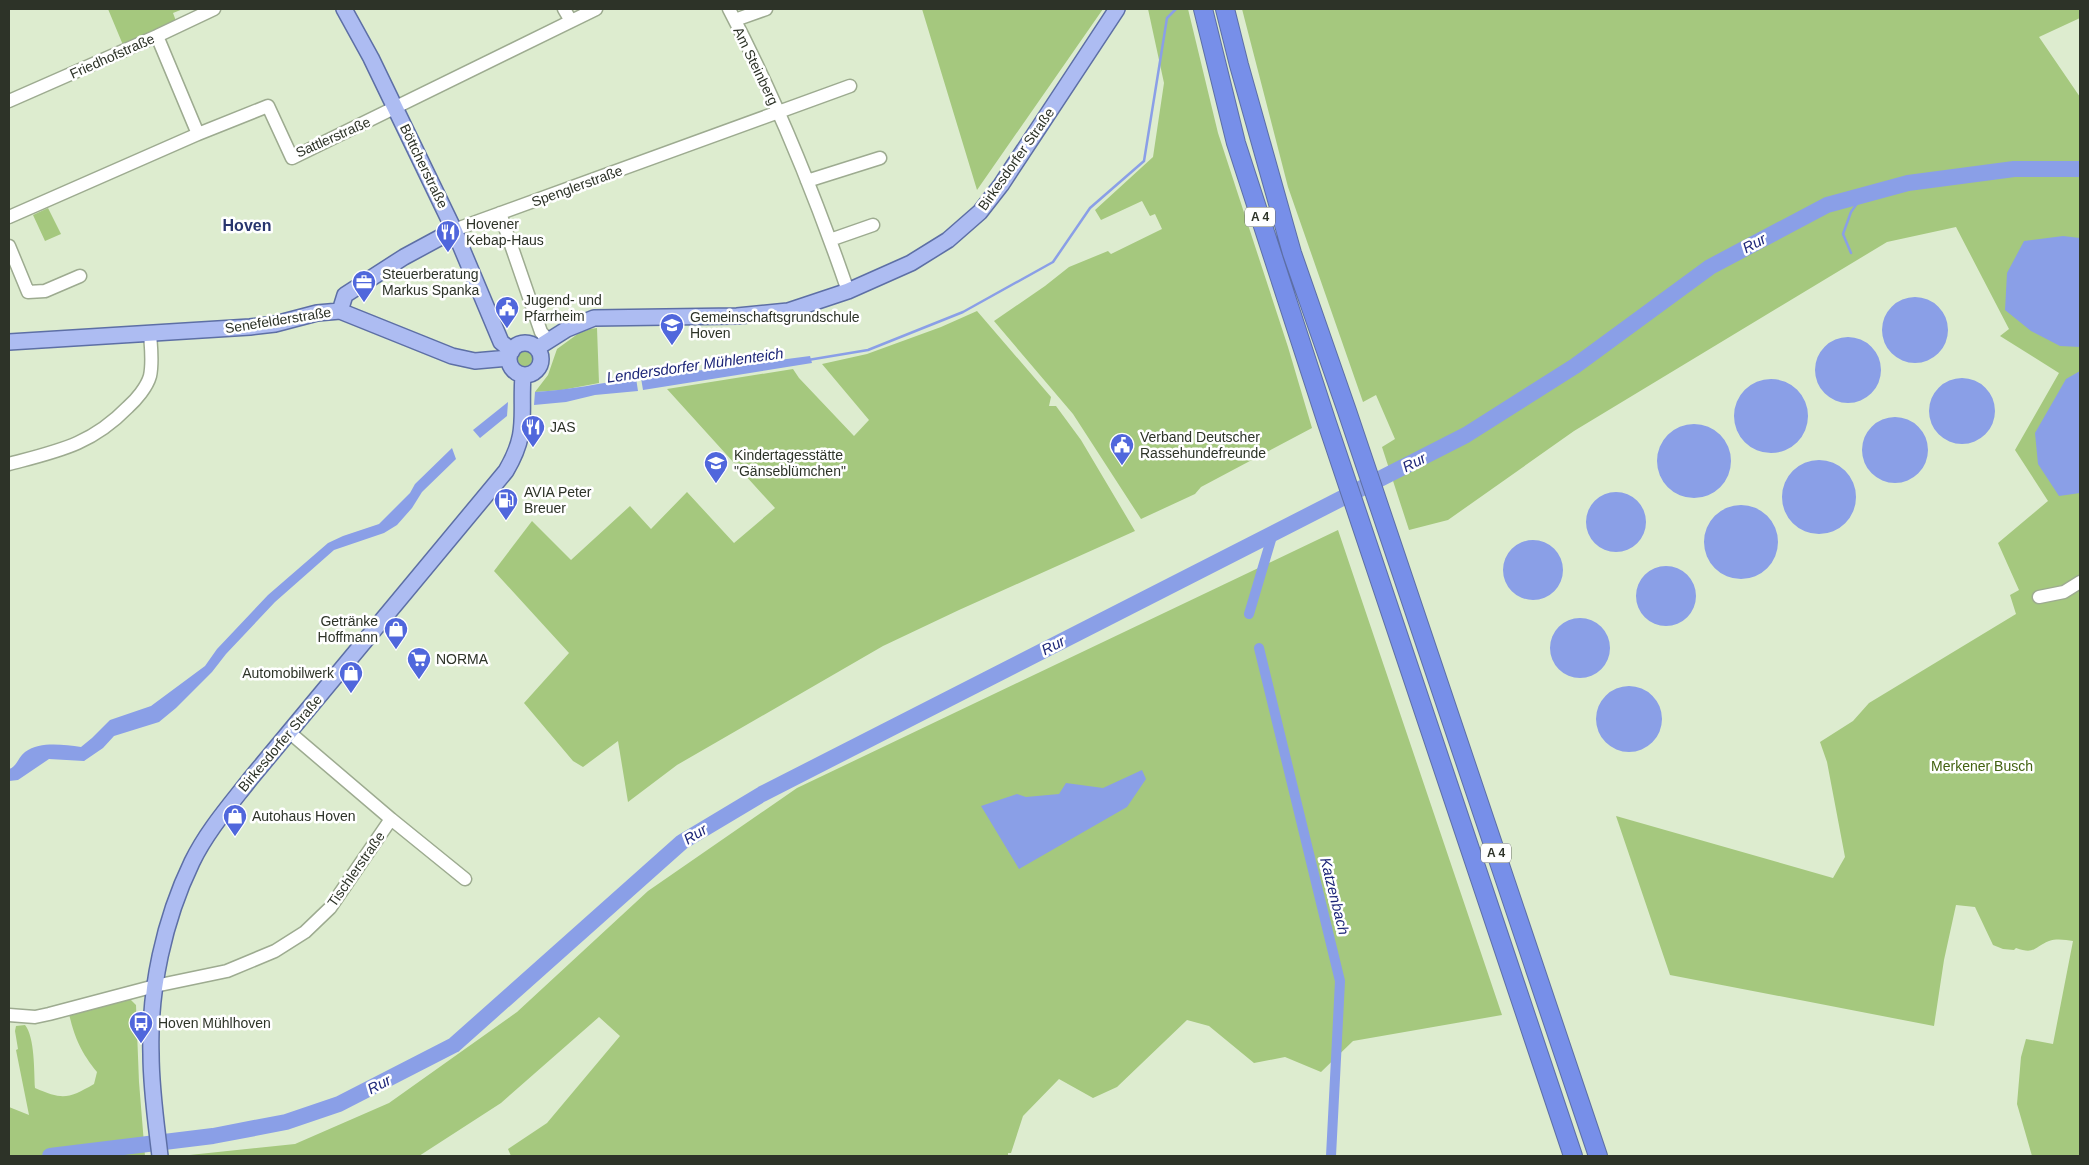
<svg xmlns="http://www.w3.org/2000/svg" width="2089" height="1165" font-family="Helvetica,sans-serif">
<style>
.green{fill:#a5c87e}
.water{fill:#8a9fe7}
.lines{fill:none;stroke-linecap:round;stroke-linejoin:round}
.stream{stroke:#8a9fe7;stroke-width:2.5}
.canal{stroke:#8a9fe7;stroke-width:10}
.river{stroke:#8a9fe7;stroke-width:16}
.minor-casing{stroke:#9dab90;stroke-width:15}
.major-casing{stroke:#5d6fa5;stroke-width:18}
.highway-casing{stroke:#5d6fa5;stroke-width:20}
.minor{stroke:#fff;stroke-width:12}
.major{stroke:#adbcf2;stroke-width:15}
.highway{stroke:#778fe9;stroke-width:18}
.labels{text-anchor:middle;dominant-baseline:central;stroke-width:5;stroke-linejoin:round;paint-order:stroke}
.shield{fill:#fff;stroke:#6c7068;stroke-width:1}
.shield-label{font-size:12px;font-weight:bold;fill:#2d3328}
.street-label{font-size:14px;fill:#2d3328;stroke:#fff}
.poi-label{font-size:14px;fill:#2d3328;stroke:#fff;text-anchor:start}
.park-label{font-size:14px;fill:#426211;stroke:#fff}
.water-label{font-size:15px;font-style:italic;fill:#1d2678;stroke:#fff}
.quarter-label{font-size:16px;font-weight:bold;fill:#28356e;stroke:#fff}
</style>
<rect width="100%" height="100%" fill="#ddeccf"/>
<!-- green -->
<path class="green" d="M108,9h75l-10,4 3,8 -53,24z
M922,9h181l-126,181z
M1148,9h40l30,124 70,214 24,81 -111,59 -6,7 -54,25 -68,-105 -79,-93 51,-35 24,-19 39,-16 3,3 51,-25 -7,-15 -5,2 -8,-15 -41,19 -6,-10 58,-53 11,-74z
M1242,9h838v9l-41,19 41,60v1059h-48l-15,-52 4,-47 5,-18 27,5 20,-103c-7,-1 -16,-3 -24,0 -15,6 -14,14 -33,7l-2,2 -11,-1 -10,-4 -18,-38 -19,-2 -12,55 -10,66 -264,-51 -54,-159 217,62 12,-21 -18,-95 -7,-20 33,-21 16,-18 147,-89 -6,-19 9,-5 -21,-47 50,-42 -33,-51 44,-77 -59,-37 9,-7 -53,-102 -69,15 -313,189 -126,89 -39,10 -27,-83 13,-8 -19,-44 -13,7 -75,-215z
M48,208l13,26 -16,7 -12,-26z
M977,311l74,86 -2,9h7l25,34 54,91 -176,79 -76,36 -206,119 -49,37 -10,-61 -35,26 -10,-6 -49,-58 45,-50 -75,-82 38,-50 39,39 59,-54 21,23 36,-37 47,51 41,-35 -108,-119 126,-20 6,9 55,58 15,-16 -47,-56 45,-10 74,-27z
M597,328l2,55 -37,7 -27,2 13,-17 9,-26 22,-16 11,-4z
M516 359a9 9 0 1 1 18 0a9 9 0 1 1-18 0Z
M1338,530l164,485 -149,26 -32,31 -36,-15 -31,6 -45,-37 -22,-6 -70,67 -24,11 -34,-19 -36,37 -12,37h-3v3h-497l-3,-7 39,-26 73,-87 -21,-19 -98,86 -82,53h-239l115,-12 94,-41 128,-91 131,-121 149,-103z
M129,998l7,7 3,77 6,74h-136v-49l20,8 -13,-65 2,-1 -3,-18 1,-5 9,-1c10,12 9,47 10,63 28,12 33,11 59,-4l3,-12c-16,-20 -22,-33 -28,-58z"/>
<!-- water -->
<path class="water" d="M2063,236l17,2v109l-20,-1 -29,-15 -26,-21 2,-37 17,-32z
M1882 330a33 33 0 1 1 66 0a33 33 0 1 1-66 0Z
M1815 370a33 33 0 1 1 66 0a33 33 0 1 1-66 0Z
M810,356l2,7 -169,27 -2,-12z
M2080,371v122l-21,3 -21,-32 -3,-31 31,-54z
M1929 411a33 33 0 1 1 66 0a33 33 0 1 1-66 0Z
M636,378l2,13 -43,4 -29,7 -32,3 1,-13c34,-2 67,-9 101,-14z
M1734 416a37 37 0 1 1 74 0a37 37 0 1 1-74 0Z
M508,402l-1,14 -27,22 -7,-8z
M1862 450a33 33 0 1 1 66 0a33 33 0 1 1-66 0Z
M1657 461a37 37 0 1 1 74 0a37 37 0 1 1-74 0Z
M452,448l4,11 -34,33 -10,16 -15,17 -13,8 -50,17 -59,52 -49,52 -14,18 -36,36 -17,14 -45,14 -11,12 -19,13 -35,-2 -31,21 -9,1v-12c8,-2 9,-12 16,-17 16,-11 38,-7 56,-5l11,-9 18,-18 41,-14 54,-40 12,-17 51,-54 60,-52 15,-7 36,-12 31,-31 5,-9z
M1782 497a37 37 0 1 1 74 0a37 37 0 1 1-74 0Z
M1586 522a30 30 0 1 1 60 0a30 30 0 1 1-60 0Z
M1704 542a37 37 0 1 1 74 0a37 37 0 1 1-74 0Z
M1503 570a30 30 0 1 1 60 0a30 30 0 1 1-60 0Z
M1636 596a30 30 0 1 1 60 0a30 30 0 1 1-60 0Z
M1550 648a30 30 0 1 1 60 0a30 30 0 1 1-60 0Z
M1596 719a33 33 0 1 1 66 0a33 33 0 1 1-66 0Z
M1142,770l4,9 -19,28 -108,62 -38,-63 36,-12 9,3 33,-3 7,-11 37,5z"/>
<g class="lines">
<!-- stream -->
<path class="stream" d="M1851,253l-8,-19 8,-22 12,-17
M808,360l60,-10 95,-38 90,-50 37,-54 54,-47 23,-143 9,-9"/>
<!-- canal -->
<path class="canal" d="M1249,614l24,-81
M1259,648l81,333 -9,175"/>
<!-- river -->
<path class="river" d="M50,1156l163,-20 73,-14 53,-18 115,-59 228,-203 80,-48 704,-359 109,-69 135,-99 117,-62 81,-22 106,-14h66"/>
<!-- minor casing -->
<g class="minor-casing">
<path id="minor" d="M564,9l7,12
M729,9c47,90 86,186 119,282
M735,20l31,-11
M157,36l41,98
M9,101l148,-65 57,-27
M807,181l73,-23
M500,213l41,119 7,8
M9,217l189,-83 70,-28 24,52 304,-149
M454,230l396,-144
M830,240l43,-15
M9,246l19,46 17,-1 35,-15
M9,464c49,-13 82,-19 119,-57 8,-7 19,-20 22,-31 3,-14 1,-28 0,-42
M2039,597l25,-5 16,-10
M391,819l74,60
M9,1015l26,2 14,-3 106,-28 72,-15 48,-20 30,-19 25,-24 61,-89 -102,-87"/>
</g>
<!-- major casing -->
<g class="major-casing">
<path id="major" d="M344,9l27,49 83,172 47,112 11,9
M340,311l5,-16 59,-38 50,-27
M9,342l241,-15 25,-3 42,-11 23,-2 112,45 23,5 34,-3
M509 359a16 16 0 1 1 32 0a16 16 0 1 1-32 0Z
M537,348l30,-19 27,-11 143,-2 51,-5 60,-20 63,-28 37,-23 32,-28 21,-27 116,-176
M160,1156c-4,-34 -9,-68 -9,-102 -2,-65 13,-134 41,-192 15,-31 38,-57 59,-84l255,-307c23,-39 14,-55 17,-96"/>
</g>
<!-- highway casing -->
<g class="highway-casing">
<path id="highway" d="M1203,9l33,134 91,280 246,733
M1225,9l14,56 53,188 55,158 251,745"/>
</g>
<!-- minor -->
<use href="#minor" class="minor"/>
<!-- major -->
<use href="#major" class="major"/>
<!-- highway -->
<use href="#highway" class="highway"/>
</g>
<!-- icons -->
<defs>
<g id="restaurant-pin" transform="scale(1.25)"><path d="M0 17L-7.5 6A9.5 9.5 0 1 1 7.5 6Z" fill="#5067dc" stroke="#fff"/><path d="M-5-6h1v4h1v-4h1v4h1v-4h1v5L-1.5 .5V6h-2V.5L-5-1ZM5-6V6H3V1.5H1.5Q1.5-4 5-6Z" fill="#fff"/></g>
<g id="office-pin" transform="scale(1.25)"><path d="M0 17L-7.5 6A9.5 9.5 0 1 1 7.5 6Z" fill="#5067dc" stroke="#fff"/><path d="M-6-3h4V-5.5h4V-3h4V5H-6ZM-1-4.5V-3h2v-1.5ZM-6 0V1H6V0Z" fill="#fff"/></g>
<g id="civic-pin" transform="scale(1.25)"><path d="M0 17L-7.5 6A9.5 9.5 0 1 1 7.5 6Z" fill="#5067dc" stroke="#fff"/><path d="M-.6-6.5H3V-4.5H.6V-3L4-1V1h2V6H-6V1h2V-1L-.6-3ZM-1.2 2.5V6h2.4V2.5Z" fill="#fff"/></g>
<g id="school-pin" transform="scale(1.25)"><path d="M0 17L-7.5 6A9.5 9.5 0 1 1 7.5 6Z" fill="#5067dc" stroke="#fff"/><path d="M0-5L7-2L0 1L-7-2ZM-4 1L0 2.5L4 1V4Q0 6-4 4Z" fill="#fff"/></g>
<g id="fuel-pin" transform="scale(1.25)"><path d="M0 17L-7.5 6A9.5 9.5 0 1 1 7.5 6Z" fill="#5067dc" stroke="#fff"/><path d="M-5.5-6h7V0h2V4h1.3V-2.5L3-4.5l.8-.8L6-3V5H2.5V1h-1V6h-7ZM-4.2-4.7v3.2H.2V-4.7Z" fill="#fff"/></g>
<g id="shop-pin" transform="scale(1.25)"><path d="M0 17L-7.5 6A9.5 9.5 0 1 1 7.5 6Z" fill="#5067dc" stroke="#fff"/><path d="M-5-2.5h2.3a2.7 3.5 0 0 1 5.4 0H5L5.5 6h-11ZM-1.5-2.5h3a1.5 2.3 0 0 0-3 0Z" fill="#fff"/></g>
<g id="supermarket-pin" transform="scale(1.25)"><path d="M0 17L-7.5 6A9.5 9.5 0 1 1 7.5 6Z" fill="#5067dc" stroke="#fff"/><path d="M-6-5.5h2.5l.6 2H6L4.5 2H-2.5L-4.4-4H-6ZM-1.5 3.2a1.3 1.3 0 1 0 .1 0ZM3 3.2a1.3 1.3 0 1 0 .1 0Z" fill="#fff"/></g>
<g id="bus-pin" transform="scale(1.25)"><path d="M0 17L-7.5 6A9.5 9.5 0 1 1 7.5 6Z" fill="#5067dc" stroke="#fff"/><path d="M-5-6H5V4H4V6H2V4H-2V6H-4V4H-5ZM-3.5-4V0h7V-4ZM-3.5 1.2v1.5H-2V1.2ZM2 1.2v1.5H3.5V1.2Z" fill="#fff"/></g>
</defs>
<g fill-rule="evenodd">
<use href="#restaurant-pin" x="448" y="232"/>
<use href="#office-pin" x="364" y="282"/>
<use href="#civic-pin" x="507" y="308"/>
<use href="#school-pin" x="672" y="325"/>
<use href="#restaurant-pin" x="533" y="427"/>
<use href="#civic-pin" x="1122" y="445"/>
<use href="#school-pin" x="716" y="463"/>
<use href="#fuel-pin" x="506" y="500"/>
<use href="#shop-pin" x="396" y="629"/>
<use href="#supermarket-pin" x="419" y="659"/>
<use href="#shop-pin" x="351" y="673"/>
<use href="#shop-pin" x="235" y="816"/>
<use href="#bus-pin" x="141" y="1023"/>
</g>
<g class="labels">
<!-- shield labels -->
<g class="shield">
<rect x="1245" y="207.5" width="30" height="19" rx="4"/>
<rect x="1481" y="843.5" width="30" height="19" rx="4"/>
</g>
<g class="shield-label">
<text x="1260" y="217">A 4</text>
<text x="1496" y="853">A 4</text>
</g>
<!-- street labels -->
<g class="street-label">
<text transform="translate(112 56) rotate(-24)">Friedhofstraße</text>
<text transform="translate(756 66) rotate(64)">Am Steinberg</text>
<text transform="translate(333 137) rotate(-24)">Sattlerstraße</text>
<text transform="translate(1016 159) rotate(-55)">Birkesdorfer Straße</text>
<text transform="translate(424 166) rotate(64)">Böttcherstraße</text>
<text transform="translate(577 186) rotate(-20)">Spenglerstraße</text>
<text transform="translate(278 320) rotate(-9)">Senefelderstraße</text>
<text transform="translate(280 743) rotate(-50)">Birkesdorfer Straße</text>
<text transform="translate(356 869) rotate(-55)">Tischlerstraße</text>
</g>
<!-- poi labels -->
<g class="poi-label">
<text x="466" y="224">Hovener<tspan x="466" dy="16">Kebap-Haus</tspan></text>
<text x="382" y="274">Steuerberatung<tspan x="382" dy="16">Markus Spanka</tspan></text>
<text x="524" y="300">Jugend- und<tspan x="524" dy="16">Pfarrheim</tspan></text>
<text x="690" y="317">Gemeinschaftsgrundschule<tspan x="690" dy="16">Hoven</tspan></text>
<text x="550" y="427">JAS</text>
<text x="1140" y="437">Verband Deutscher<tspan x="1140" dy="16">Rassehundefreunde</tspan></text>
<text x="734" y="455">Kindertagesstätte<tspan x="734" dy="16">"Gänseblümchen"</tspan></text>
<text x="524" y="492">AVIA Peter<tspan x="524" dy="16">Breuer</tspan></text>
<text x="378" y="621" text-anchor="end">Getränke<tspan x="378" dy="16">Hoffmann</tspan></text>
<text x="436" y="659">NORMA</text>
<text x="334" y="673" text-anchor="end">Automobilwerk</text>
<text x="252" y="816">Autohaus Hoven</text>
<text x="158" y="1023">Hoven Mühlhoven</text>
</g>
<!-- park labels -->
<g class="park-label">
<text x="1982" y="766">Merkener Busch</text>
</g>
<!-- water labels -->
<g class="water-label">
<text transform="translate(1754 243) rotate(-28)">Rur</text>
<text transform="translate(695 365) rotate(-8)">Lendersdorfer Mühlenteich</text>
<text transform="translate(1414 462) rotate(-27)">Rur</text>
<text transform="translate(1053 645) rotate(-27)">Rur</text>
<text transform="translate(695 834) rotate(-32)">Rur</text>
<text transform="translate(1335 896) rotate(76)">Katzenbach</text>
<text transform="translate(379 1084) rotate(-27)">Rur</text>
</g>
<!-- quarter labels -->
<g class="quarter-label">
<text x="247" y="225">Hoven</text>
</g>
</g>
<!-- border -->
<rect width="2089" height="1165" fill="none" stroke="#2d3328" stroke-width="20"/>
</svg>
